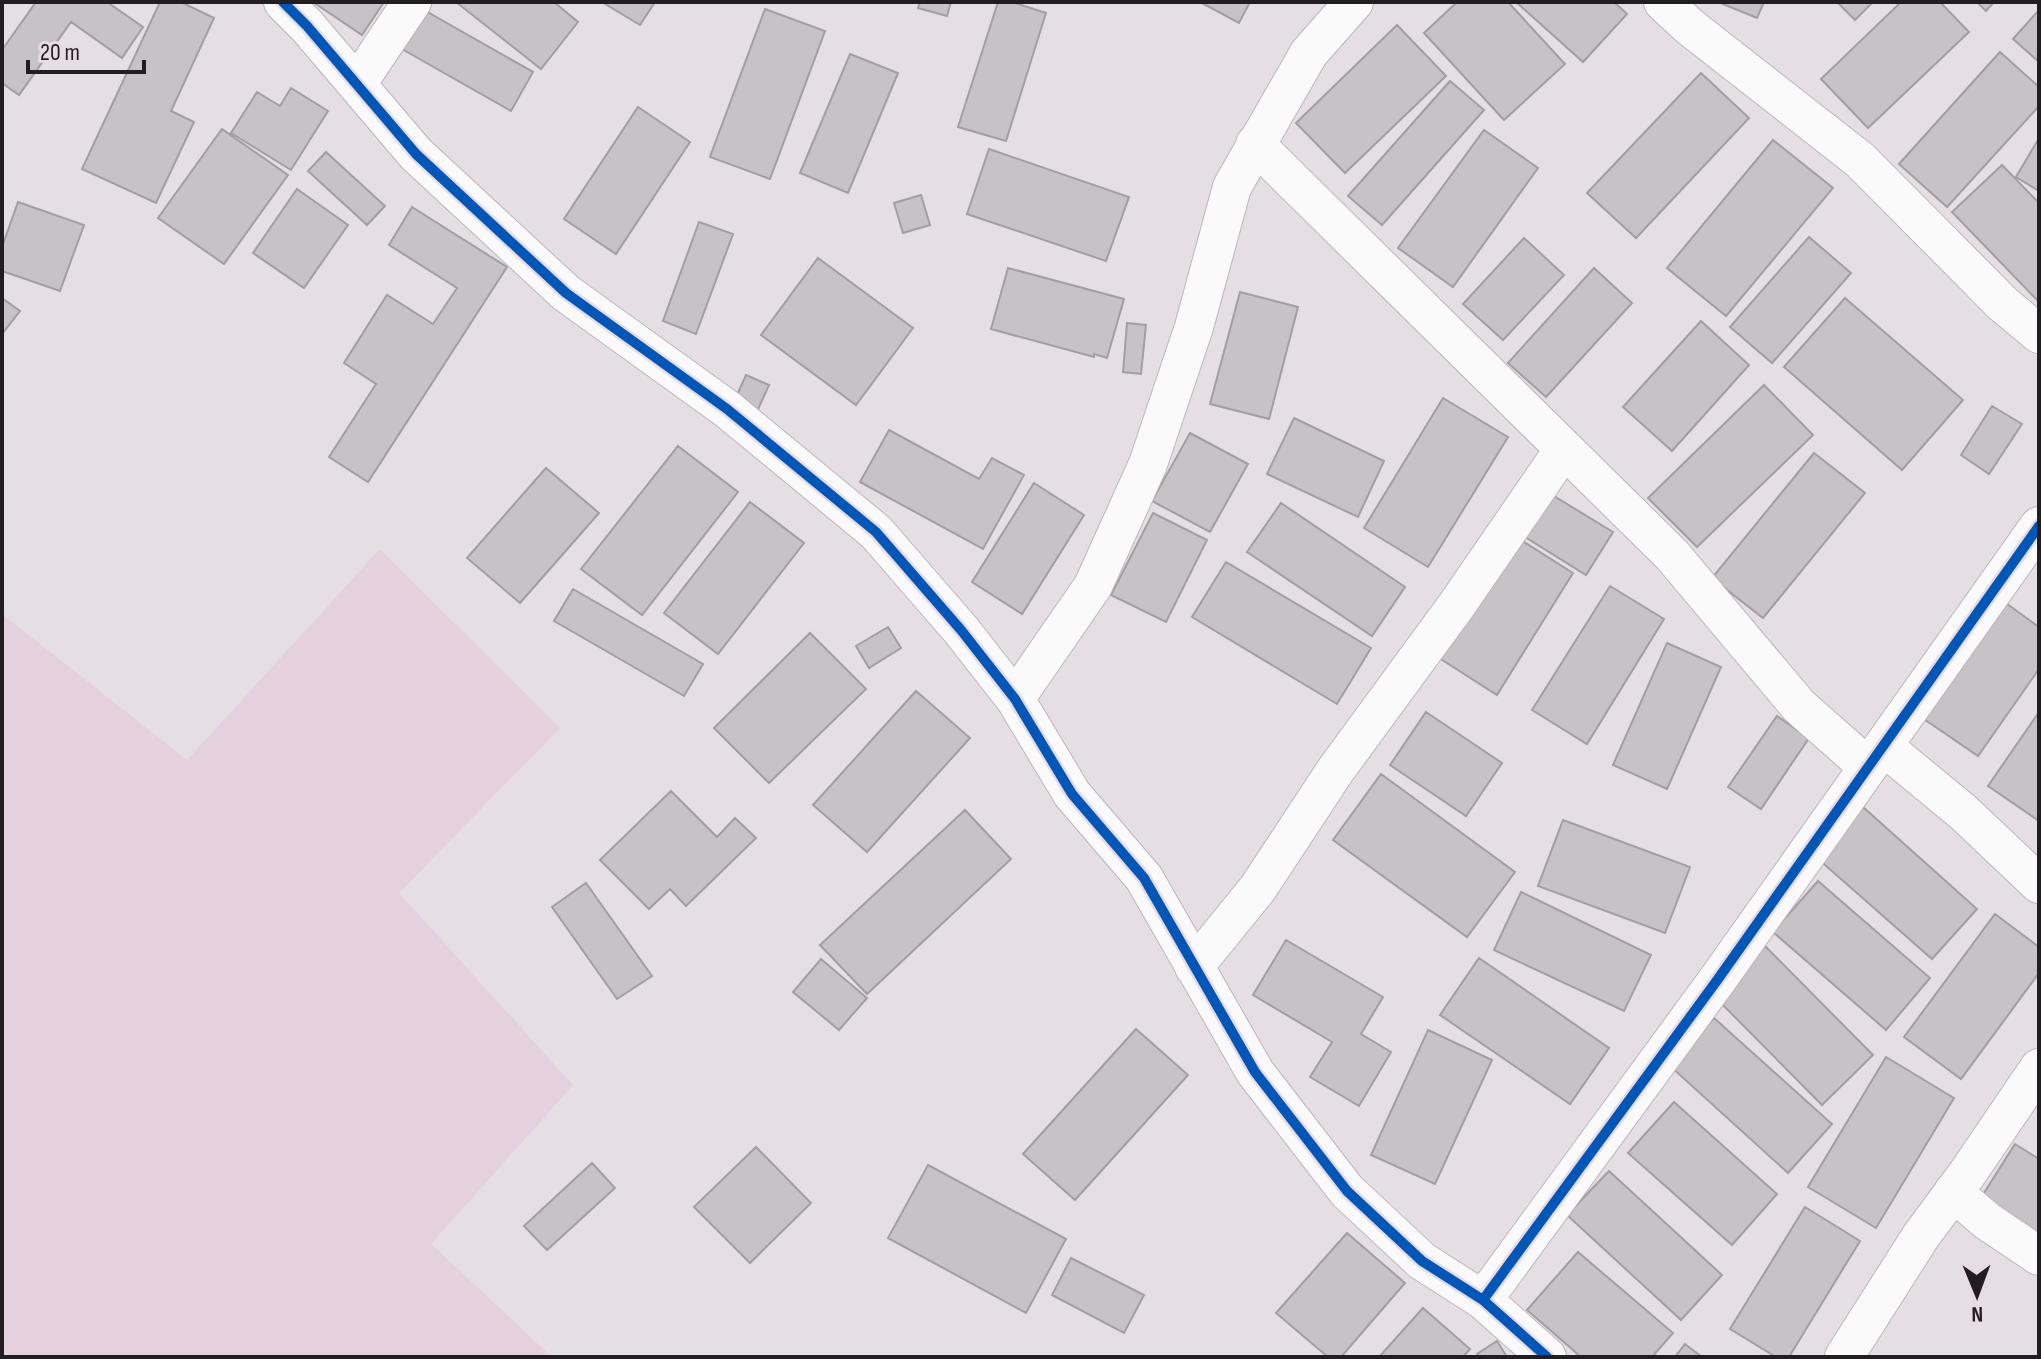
<svg xmlns="http://www.w3.org/2000/svg" width="2041" height="1359" font-family="'Sofia Sans Condensed',sans-serif">
<style>
.green{fill:#e4d1dd}
.building{fill:#c7c2c5;stroke:#a39ea1;stroke-width:2}
.lines{fill:none;stroke-linecap:round;stroke-linejoin:round}
.minor-casing{stroke:#bcb6ba;stroke-width:40}
.minor{stroke:#fbfafb;stroke-width:38}
.cycleway-casing{stroke:#e8dbe3;stroke-width:15}
.cycleway{stroke:#0057b8;stroke-width:10}
</style>
<rect width="100%" height="100%" fill="#e5dee2"/>
<!-- green -->
<path class="green" d="M380,549l180,179 -161,165 174,192 -142,159 121,113h-550v-743l185,146z"/>
<!-- building -->
<path class="building" d="M36,2h71l36,25 -21,31 -51,-36 -52,73 -17,-12v-33z
M160,2h21l33,16 -43,93 23,11 -38,81 -74,-34z
M313,2h71l-22,33z
M410,2l123,70 -22,39 -125,-71z
M456,2h98l24,20 -37,47z
M602,2h53l-15,23z
M920,2h31l-4,14 -29,-8z
M998,2h14l34,11 -40,128 -48,-14z
M1200,2h50l-11,21z
M1457,2h51l57,62 -61,56 -80,-87z
M1516,2h98l13,12 -44,48z
M1718,2h46l-7,16z
M1837,2h36l-18,18z
M1901,2h39l29,30 -101,96 -47,-49z
M1977,2h17l-8,9z
M765,9l60,22 -55,148 -60,-22z
M2039,10v52l-26,-23z
M1397,25l49,51 -101,97 -49,-50z
M2000,52l39,35v19l-92,101 -48,-43z
M850,54l48,19 -50,120 -48,-20z
M1701,73l48,45 -113,120 -49,-45z
M1450,81l34,29 -102,115 -34,-29z
M291,88l37,23 -37,59 -60,-37 26,-41 23,14z
M638,107l52,35 -74,112 -52,-35z
M222,129l66,46 -64,89 -66,-46z
M1484,130l54,38 -85,119 -55,-39z
M2039,138v53l-23,-14z
M1773,140l60,48 -107,128 -59,-48z
M989,149l140,48 -23,64 -139,-47z
M326,152l59,54 -18,19 -59,-54z
M2002,165l37,38v99l-87,-90z
M297,189l51,36 -44,63 -51,-35z
M921,195l9,30 -27,8 -9,-30z
M18,202l66,23 -24,66 -58,-20v-24z
M412,207l95,60 -139,215 -39,-25 47,-73 -32,-21 43,-68 46,29 24,-36 -68,-43z
M699,222l34,12 -37,100 -33,-13z
M1809,237l42,36 -79,90 -42,-36z
M1524,238l40,37 -61,65 -40,-36z
M818,258l95,70 -57,77 -95,-70z
M1008,268l116,31 -17,59 -13,-4v3l-103,-28z
M1594,268l38,35 -86,94 -38,-34z
M1240,292l58,15 -29,112 -59,-15z
M2,298l18,13 -18,23z
M1845,298l118,102 -61,70 -118,-103z
M1701,321l48,44 -77,86 -49,-44z
M1127,323l19,2 -5,49 -18,-2z
M746,375l23,10 -13,29 -23,-10z
M1764,385l49,50 -116,112 -49,-49z
M1443,398l65,39 -80,130 -64,-39z
M1992,406l30,18 -33,50 -28,-19z
M1294,418l90,43 -26,56 -91,-43z
M889,430l90,49 13,-21 32,17 -41,74 -123,-67z
M1190,433l58,31 -38,68 -58,-31z
M678,446l60,46 -96,123 -61,-46z
M1814,453l51,40 -102,125 -51,-40z
M546,468l53,45 -79,90 -53,-45z
M1034,483l50,32 -62,99 -50,-32z
M1544,490l69,42 -27,43 -69,-43z
M750,502l54,41 -86,111 -54,-41z
M1281,503l124,84 -33,49 -125,-84z
M1153,513l54,27 -41,82 -55,-27z
M1513,535l60,38 -76,122 -61,-39z
M1226,562l145,86 -34,56 -145,-87z
M1610,586l54,33 -77,125 -55,-34z
M573,589l130,75 -19,32 -130,-75z
M2003,601l36,26v42l-61,87 -57,-39z
M888,627l13,21 -32,20 -13,-22z
M810,633l56,56 -97,94 -55,-55z
M1667,643l54,24 -54,122 -54,-24z
M916,691l54,47 -103,114 -54,-47z
M1426,712l76,51 -36,53 -76,-51z
M2039,712v109l-51,-35z
M1777,716l32,22 -48,71 -33,-22z
M1381,774l134,98 -48,65 -134,-97z
M671,791l46,46 18,-19 21,20 -70,68 -16,-17 -21,20 -49,-49z
M1863,807l114,102 -45,50 -115,-101z
M965,810l46,49 -144,135 -47,-49z
M1563,820l127,47 -25,66 -127,-47z
M1818,881l112,97 -44,52 -113,-98z
M586,883l66,93 -35,23 -65,-92z
M1521,892l130,63 -27,56 -130,-61z
M1995,914l44,33v26l-78,106 -57,-42z
M1286,940l97,57 -22,37 30,18 -32,54 -49,-29 22,-35 -79,-47z
M1764,945l109,110 -51,50 -109,-110z
M1479,958l130,90 -39,56 -130,-89z
M821,959l46,39 -28,32 -46,-38z
M1714,1018l118,106 -44,49 -118,-107z
M1136,1029l52,46 -113,125 -52,-46z
M1428,1030l64,30 -57,124 -64,-29z
M1886,1057l68,41 -78,130 -68,-41z
M1674,1102l103,92 -45,51 -104,-92z
M2015,1144l24,15v78l-60,-36z
M756,1147l55,56 -61,60 -56,-56z
M592,1163l23,25 -68,62 -23,-24z
M928,1165l138,74 -40,74 -138,-75z
M1609,1171l113,104 -41,45 -114,-105z
M1805,1207l55,34 -71,116h-13l-46,-28z
M1347,1233l58,50 -64,74h-13l-52,-44z
M1578,1252l95,81 -21,24h-71l-54,-47z
M1071,1258l73,37 -20,38 -72,-38z
M1423,1308l47,41 -7,8h-84z
M1497,1341l10,16h-28l-2,-3z
M1685,1344l17,13h-27z"/>
<g class="lines">
<!-- minor casing -->
<g class="minor-casing">
<path id="minor" d="M283,2l24,24 109,128 150,139 161,116 149,123 85,98 54,69 57,95 72,84 111,194 92,119 75,70 61,39 64,57
M1663,2l27,25 170,133 143,144 36,30
M357,84l55,-82
M1255,144l417,411 127,151 69,61
M1015,699l78,-113 55,-122 46,-137 38,-140 77,-134 45,-51
M1883,746l80,66 76,72
M1194,967l64,-79 77,-117 121,-165 108,-157
M1953,1192l34,29 52,35
M1483,1300l235,-321 321,-453
M1844,1357l77,-121 46,-62 72,-106"/>
</g>
<!-- minor -->
<use href="#minor" class="minor"/>
<!-- cycleway casing -->
<g class="cycleway-casing">
<path id="cycleway" d="M283,2l24,24 109,128 150,139 161,116 149,123 85,98 54,69 57,95 72,84 111,194 92,119 75,70 61,39 64,57
M1483,1300l235,-321 321,-453"/>
</g>
<!-- cycleway -->
<use href="#cycleway" class="cycleway"/>
</g>
<!-- border -->
<rect width="2041" height="1359" fill="none" stroke="#221d20" stroke-width="8"/>
<!-- north arrow -->
<g transform="translate(1977 1295) rotate(179)" stroke="#e8dbe3" stroke-width="6" paint-order="stroke">
<path d="M0-6L14 30L0 20L-14 30Z" fill="#221d20"/>
<text y="-12" font-size="22" font-weight="bold" text-anchor="middle" fill="#221d20">N</text>
</g>
<!-- scale -->
<path d="M28 60v12h116v-12" fill="none" stroke="#221d20" stroke-width="4"/>
<text x="40" y="60" font-size="24" fill="#221d20" stroke="#e8dbe3" stroke-width="6" paint-order="stroke">20 m</text>
</svg>
